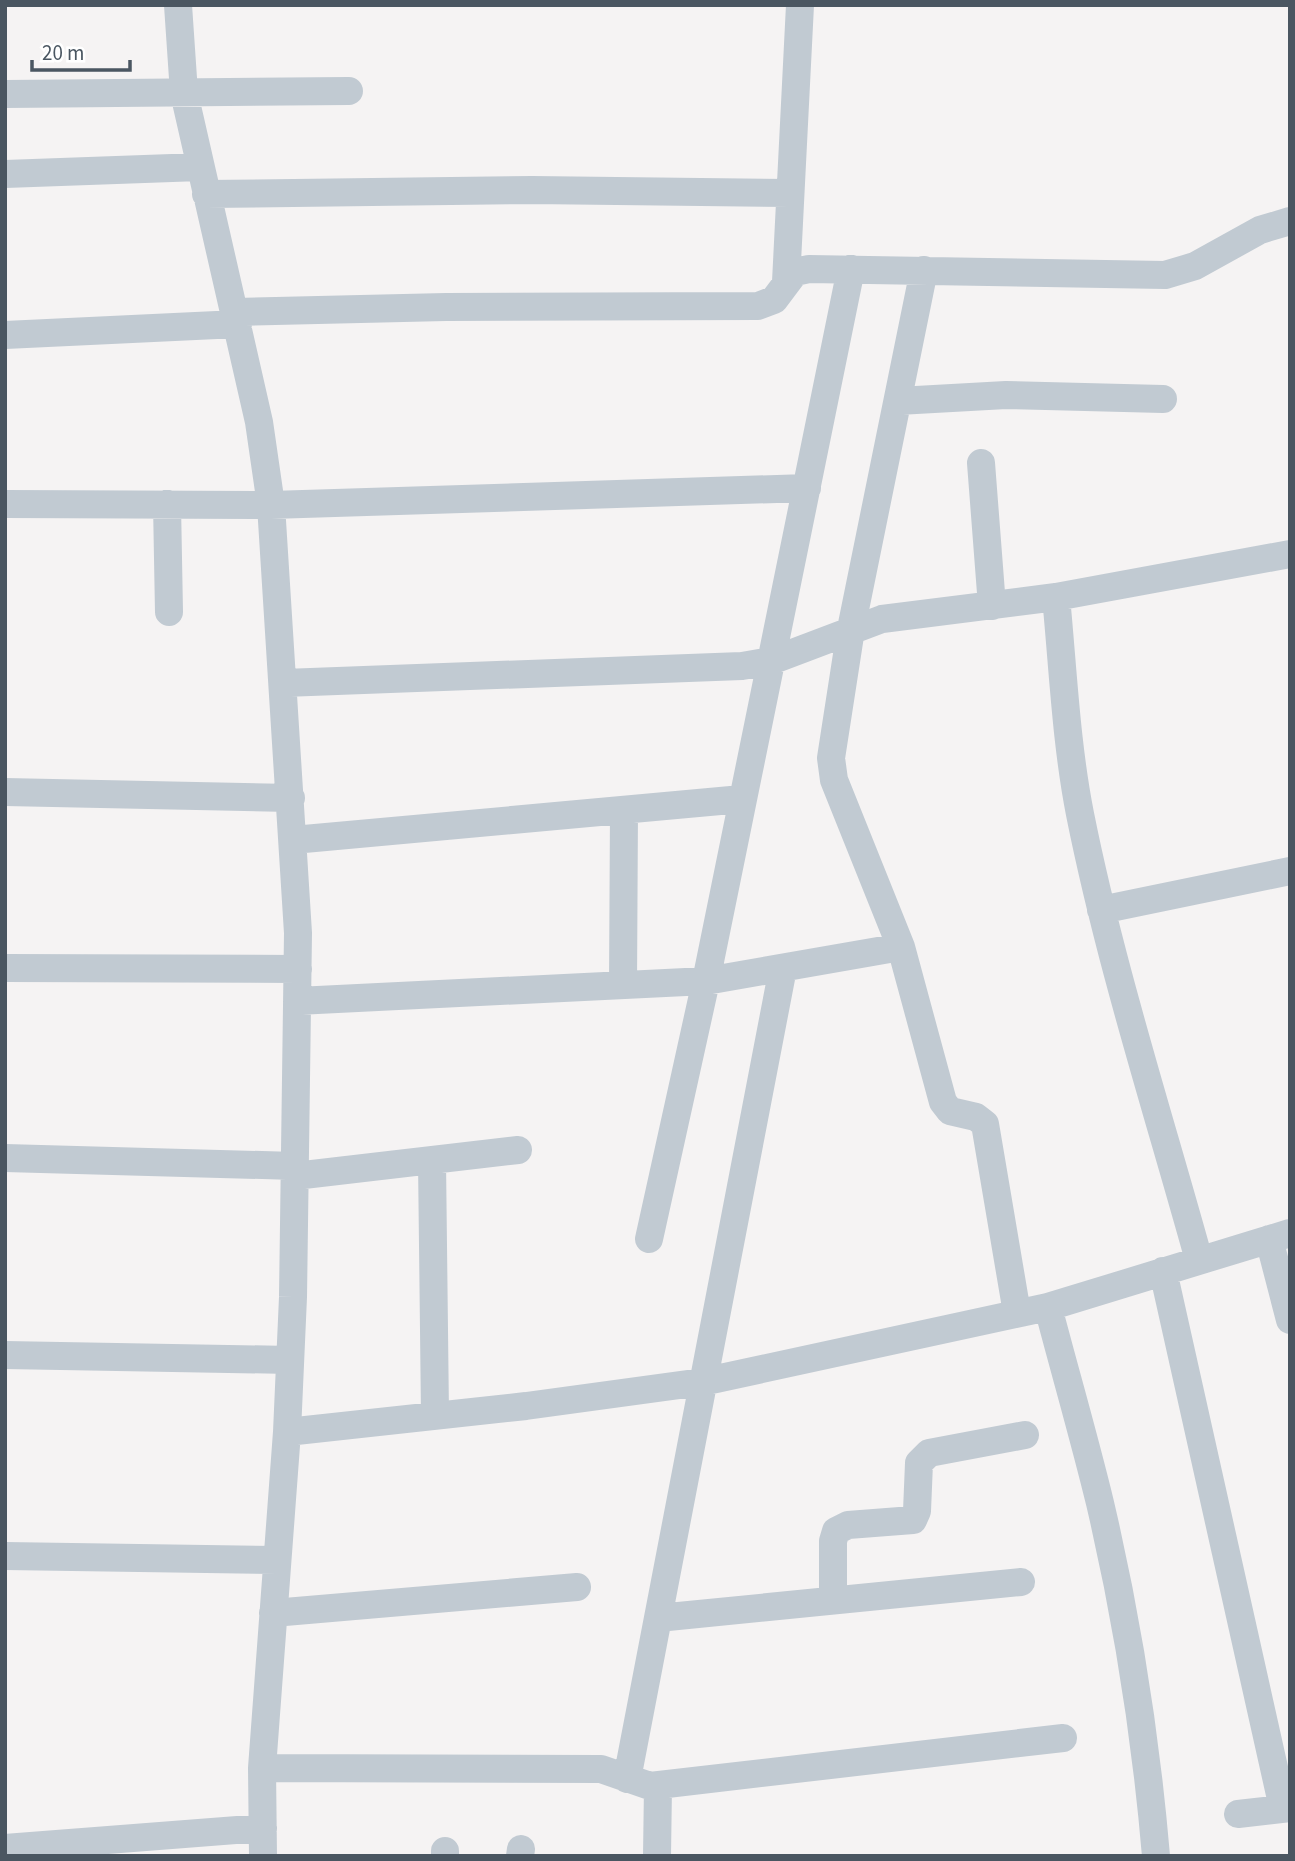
<svg xmlns="http://www.w3.org/2000/svg" width="1295" height="1861" font-family="'Source Sans 3',sans-serif">
<style>
.lines{fill:none;stroke-linecap:round;stroke-linejoin:round}
.minor{stroke:#c1cad2;stroke-width:28}
</style>
<rect width="100%" height="100%" fill="#f5f3f3"/>
<g class="lines">
<!-- minor -->
<path class="minor" d="M178,5l6,88 75,329 12,83 27,428 -5,364 -6,135 -25,336 1,88
M5,94l344,-3
M5,174l195,-7
M206,194l326,-4 258,3
M924,270l-73,359 -20,129 3,22 67,167 42,155 7,9 26,6 9,7 32,189
M786,282l14,-277
M235,312l211,-5 312,-1 16,-6 21,-28 14,-3 356,6 30,-9 65,-36 30,-9
M5,335l233,-11
M898,401l108,-6 157,4
M981,463l11,143
M5,504l266,1 536,-17
M167,504l2,108
M1056,597c7,72 10,146 24,217 30,150 78,298 119,446
M284,683l458,-17 29,-5 111,-42 174,-22 234,-43
M5,792l286,6
M293,840l449,-41
M1101,910l189,-39
M5,968l293,1
M623,985l1,-175
M297,1001l409,-20 195,-34
M5,1158l290,8
M432,1160l3,255
M295,1176l223,-26
M649,1239l57,-258 145,-712
M1269,1239l21,81
M1163,1271l120,537
M1048,1307c17,65 36,130 52,196 27,115 46,235 56,353
M5,1355l285,5
M287,1432l239,-26 176,-24 346,-75 242,-74
M5,1556l272,4
M833,1600v-59l3,-10 12,-6 65,-5 4,-9 2,-48 10,-10 96,-18
M273,1613l304,-26
M658,1618l363,-36
M262,1768l339,1 49,17 413,-48
M627,1779l156,-811
M1238,1814l52,-6
M5,1848l258,-20
M445,1851v5
M520,1856l1,-7
M657,1856l1,-70"/>
</g>
<!-- border -->
<rect width="1295" height="1861" fill="none" stroke="#4a5661" stroke-width="14"/>
<!-- scale -->
<path d="M32 60v10h98v-10" fill="none" stroke="#4a5661" stroke-width="3.5"/>
<text x="42" y="60" font-size="21" fill="#4a5661" stroke="#ffffff" stroke-width="5" paint-order="stroke">20 m</text>
</svg>
